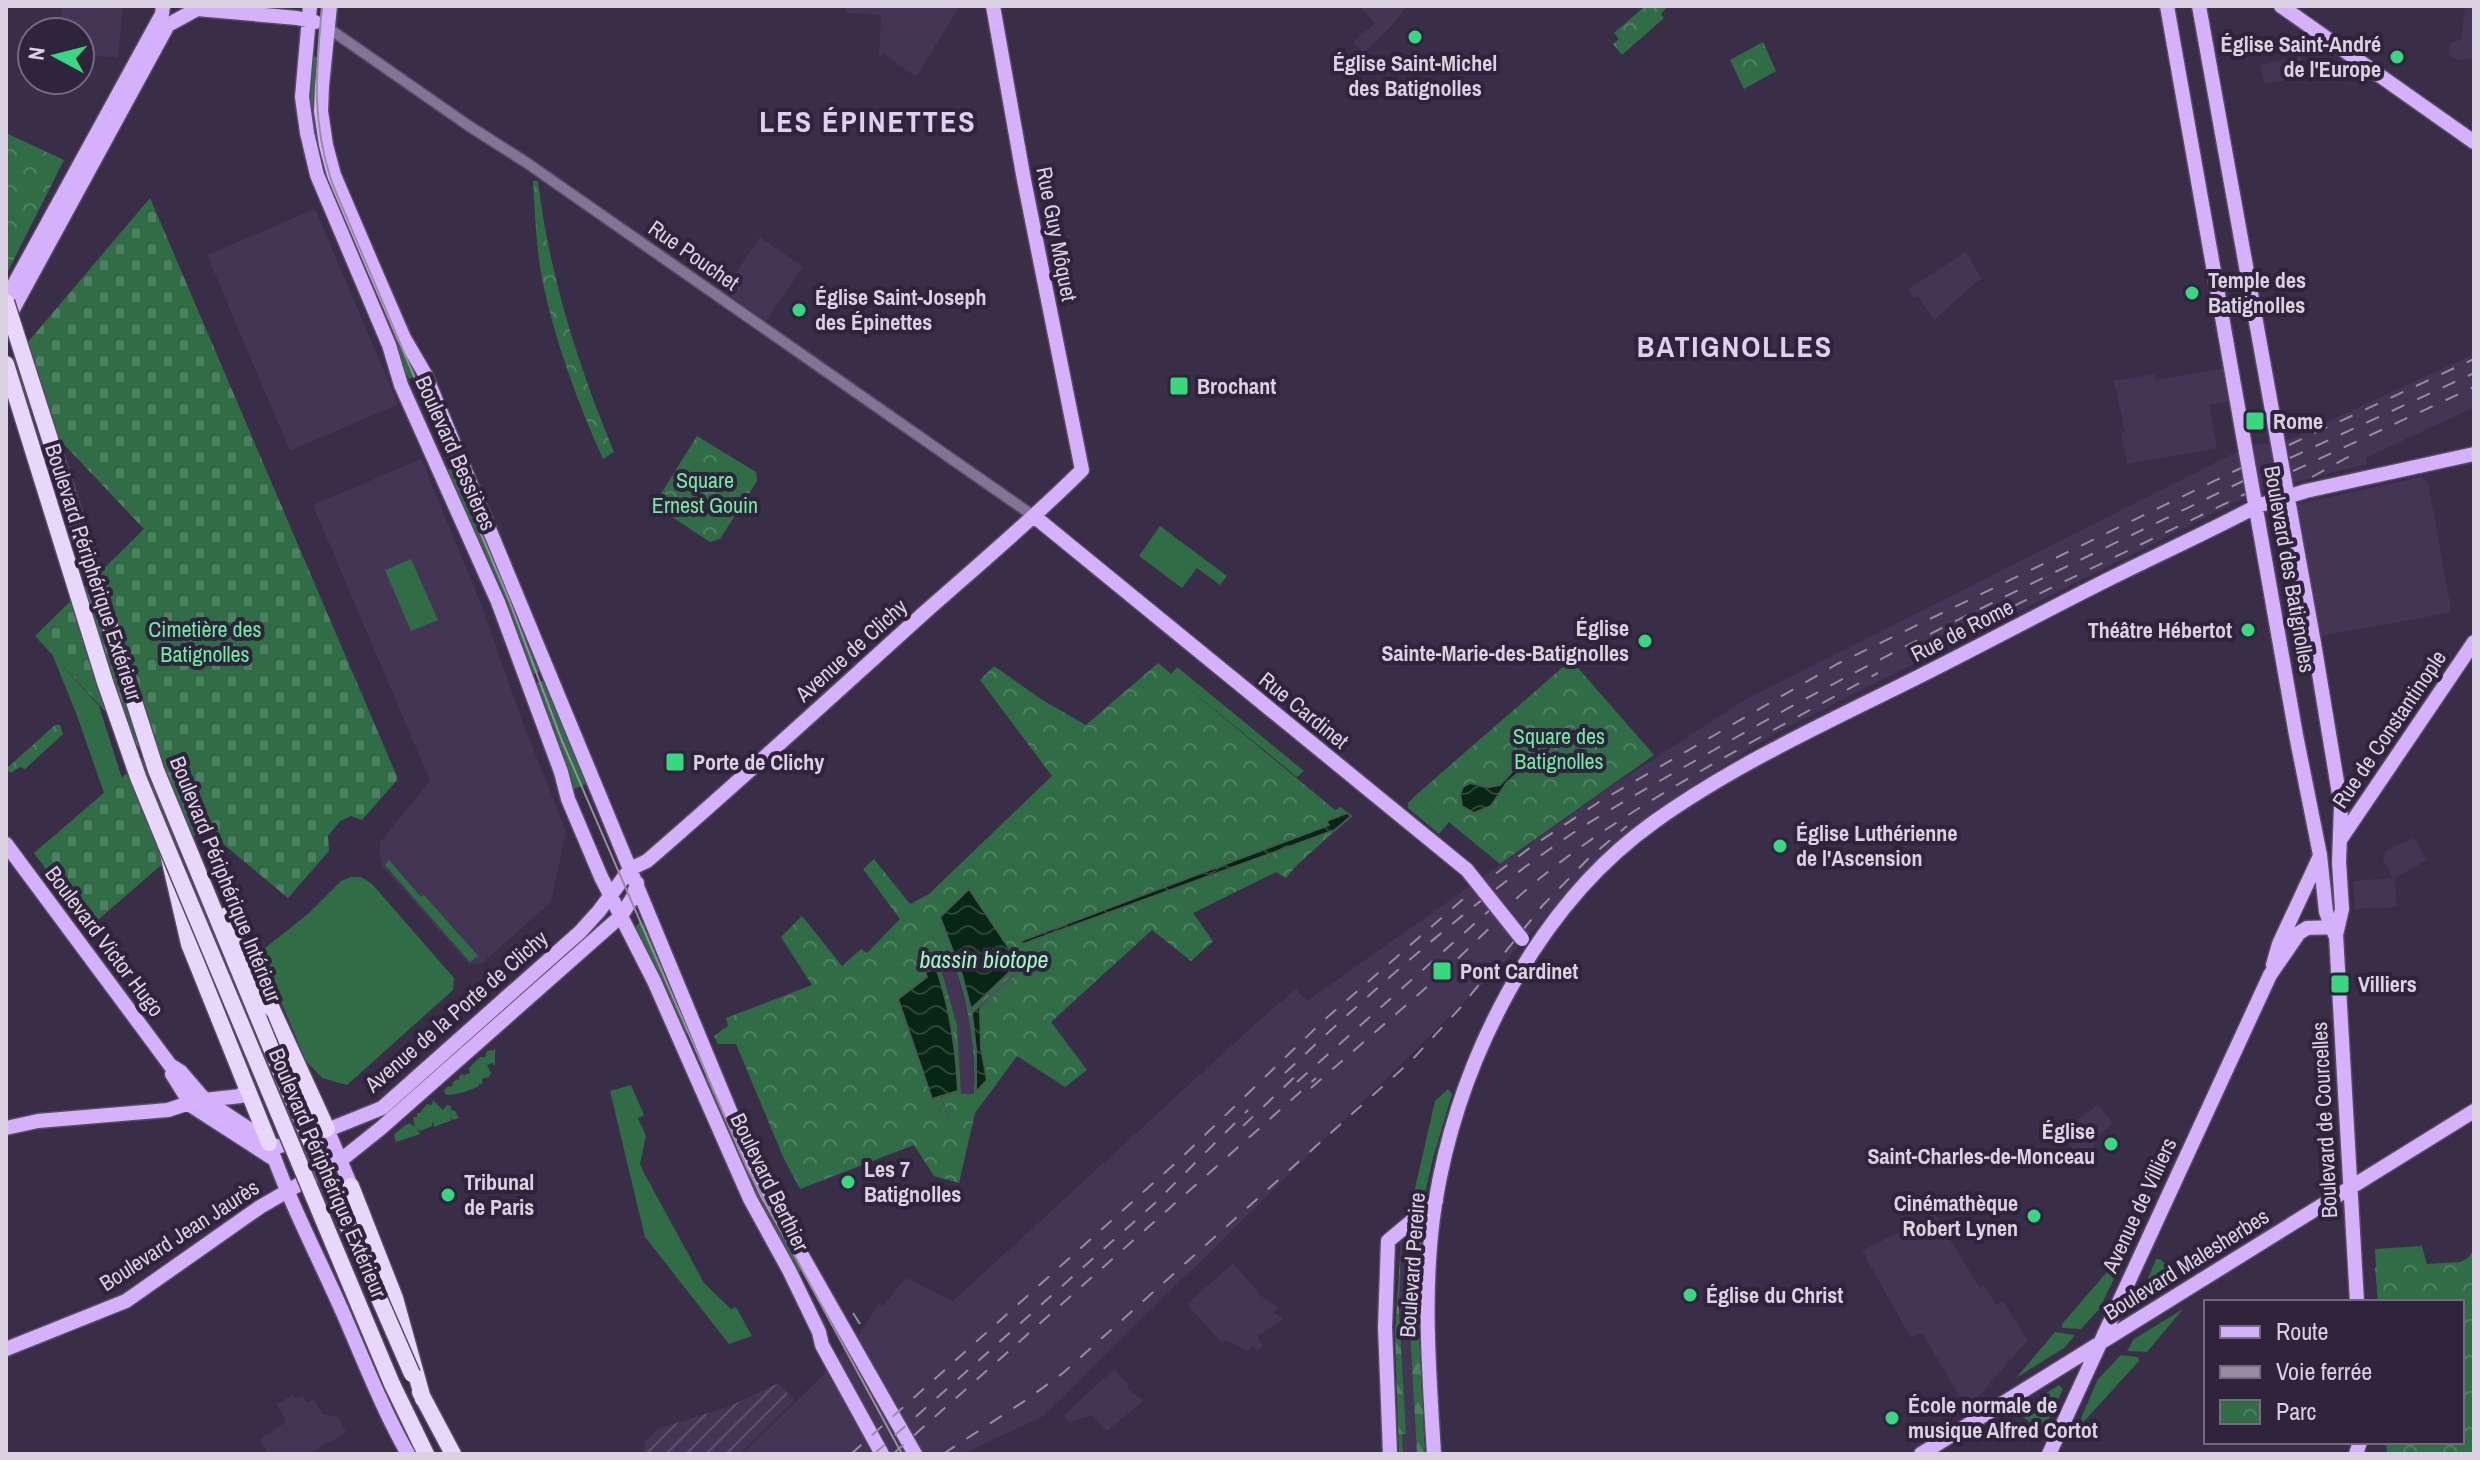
<svg xmlns="http://www.w3.org/2000/svg" width="2480" height="1460" font-family="'Archivo Narrow',sans-serif">
<style>
.built{fill:#453555}
.industrial{fill:url(#industrial-furrows)}
.green{fill:#306d47}
.forest{fill:url(#forest-firs)}
.cemetery{fill:url(#cemetery-stones)}
.park{fill:url(#park-crowns);fill-rule:evenodd}
.water{fill:url(#water-waves);stroke:#465a52;stroke-width:2}
.lines{fill:none;stroke-linecap:round;stroke-linejoin:round}
.stream{stroke:#465a52;stroke-width:2}
.minor-casing{stroke:#574b63;stroke-width:13}
.major-casing{stroke:#574b63;stroke-width:17}
.highway-casing{stroke:#574b63;stroke-width:19}
.minor{stroke:#847397;stroke-width:10}
.major{stroke:#d5b0fb;stroke-width:14}
.highway{stroke:#e8d7fb;stroke-width:16}
.tram{stroke:#978da1;stroke-width:2}
.rail{stroke:#978da1;stroke-width:2;stroke-dasharray:14 14;stroke-linecap:butt}
.major-bridge-casing{stroke:#574b63;stroke-width:17;stroke-linecap:butt}
.highway-bridge-casing{stroke:#574b63;stroke-width:19;stroke-linecap:butt}
.major-bridge{stroke:#d5b0fb;stroke-width:14}
.highway-bridge{stroke:#e8d7fb;stroke-width:16}
.poi-dot{fill:#36d880;stroke:#30233c;stroke-width:3}
.labels{text-anchor:middle;dominant-baseline:central;stroke-width:8;stroke-linejoin:round;paint-order:stroke}
.poi-label{font-size:22px;font-weight:bold;fill:#dad2e3;stroke:#30233c;text-anchor:start}
.street-label{font-size:22px;fill:#dad2e3;stroke:#30233c}
.park-label{font-size:22px;fill:#6feea0;stroke:#30233c}
.water-label{font-size:24px;font-style:italic;fill:#9cfcbd;stroke:#30233c}
.district-label{font-size:30px;font-weight:bold;letter-spacing:2px;fill:#dfcff0;stroke:#30233c}
</style>
<defs>
<pattern id="industrial-furrows" width="10" height="10" patternUnits="userSpaceOnUse" patternTransform="scale(2)"><rect width="10" height="10" fill="#453555"/><path d="M-1 1l2-2M0 10L10 0M9 11l2-2" fill="none" stroke="#5f516d"/></pattern>
<pattern id="forest-firs" width="22" height="20" patternUnits="userSpaceOnUse" patternTransform="scale(2)"><rect width="22" height="20" fill="#306d47"/><path d="M5 1l3.5 6h-7zM16 11l3.5 6h-7z" fill="#4d8161"/></pattern>
<pattern id="cemetery-stones" width="16" height="16" patternUnits="userSpaceOnUse" patternTransform="scale(2)"><rect width="16" height="16" fill="#306d47"/><path d="M2 7V4a2 2 0 0 1 4 0v3zM10 15v-3a2 2 0 0 1 4 0v3z" fill="#4d8161"/></pattern>
<pattern id="park-crowns" width="20" height="18" patternUnits="userSpaceOnUse" patternTransform="scale(2)"><rect width="20" height="18" fill="#306d47"/><path d="M2 6a3 3 0 1 1 6 0M12 15a3 3 0 1 1 6 0" fill="none" stroke="#4d8161"/></pattern>
<pattern id="water-waves" width="16" height="10" patternUnits="userSpaceOnUse" patternTransform="scale(2)"><rect width="16" height="10" fill="#072714"/><path d="M0 5q4-4 8 0t8 0" fill="none" stroke="#2b4536"/></pattern>
</defs>
<rect width="100%" height="100%" fill="#3a2d47"/>
<!-- built -->
<path class="built" d="M62,6h61l-5,52 -38,-4v-22h-20z
M847,6h113l-44,71 -33,-24 -4,5 2,-43 -35,-2z
M1360,6h47l-22,27 -22,20 -10,-11 22,-19z
M2465,6h9v52l-17,2 -9,-6 3,-12 10,-2z
M2301,57l4,19 -41,8 -4,-19z
M315,209l83,195 -108,47 -83,-196z
M760,237l43,30 -37,54 -40,-28 -1,-4z
M1966,252l15,26 -47,42 -16,-24 -4,2 -6,-9z
M2474,354v53l-108,51 1,6 -111,28 -486,244 -116,75 -43,36 -112,121 -457,449 -80,37h-220l79,-77 39,-43 19,-31 4,3 23,-28 47,23 302,-277 41,-35 11,12 311,-219 125,-81 507,-256 34,-3z
M2223,368l5,34 -19,3 8,43 -90,16 -6,-31 4,-1 -11,-51 40,-7 2,6z
M421,459l60,145 43,122 42,105 -15,71 -70,62h-12l-86,-97 -4,-15 2,-11 49,-60 -117,-276z
M2421,477l7,5 23,127 -3,4 -128,23 -23,-132z
M2414,838l13,22 -32,18 1,29 -41,2 -2,-28 39,-3 -5,-13 -4,-1 2,-13z
M949,949l22,75 3,70h-13l-4,-69 -20,-69z
M2098,1105l15,18 -13,12 -9,15 3,3 -7,8 -27,-25v-4z
M1934,1214l46,74 4,-2 12,19 7,-4 25,39 -52,59 -11,7 -43,-73 -11,5 -49,-87z
M1411,1232l-2,80 8,142 -14,-1 -1,-18 4,-1 -7,-123 2,-70z
M1233,1263l28,33 18,12 -6,4 10,7 -25,17 1,6 4,3 -4,5 -7,-4 -5,5 -21,-11 -4,3 -35,-39z
M1114,1369l14,15 -1,4 16,13 -36,30 -16,-16 -22,8 -5,-8z
M293,1395l2,4 8,-3 4,6 7,-2 9,14 15,3 8,15 -16,11 -2,-2 -19,13h-41l-8,-15 26,-17 -9,-18z"/>
<!-- industrial -->
<path class="industrial" d="M779,1383l15,18 -55,53h-94l-1,-11 14,-14 72,-23z"/>
<!-- green -->
<path class="green" d="M309,56l13,1 -2,71 98,242 -4,2 2,4 -7,3 -2,-4 -4,1 -77,-188 -20,-85z
M455,467l4,3 83,201 -13,5 -82,-200 3,-2 -2,-4z
M1160,526l67,50 -7,9 -23,-17 -15,20 -43,-32z
M411,559l27,61 -27,11 -26,-61z
M52,654l47,52 23,72 -18,15 -28,-80z
M1177,667l127,104 -7,6 -126,-103z
M541,681h5l43,102 -20,8 -35,-107z
M1416,795l33,27 -10,12 -31,-26v-5z
M389,860l32,37 3,-2 54,61 -8,6 -85,-97z
M351,877h10l11,7 82,94 -1,12 -106,95 -25,-7 -16,-17 -46,-109 48,-38 33,-33z
M645,917l48,114 -10,5 -50,-105 7,-10 2,3z
M495,1046v20l-3,-3 -5,2 4,8 -2,4 -7,2v6l-3,-2v3c-11,5 -22,9 -33,9l-2,-4 3,-4 6,-1 -1,-3 5,-4 2,2v-5l4,-2 2,4 -1,-3 6,-2 -1,-5 11,-11h5l2,-6 7,-1z
M710,1075l94,194 -8,5 -42,-76 -52,-120z
M631,1085l13,30 -6,3 8,18 -6,28 3,7 61,112 27,26 5,-2 16,29 -23,8 -84,-107 -35,-146z
M1448,1089l4,5 -19,64 -9,40 -6,5 -5,-6 22,-96z
M433,1100l10,10 4,-5 4,1v4l4,1 4,7 -6,2 -3,-4 2,4 -18,7 -1,-7 -1,6 -12,5 -4,-4 4,7 -24,8 -2,-8c4,-2 10,-9 16,-11l5,4 -2,-10h4v-4h3l7,-9 5,1z
M2422,1246l6,22 -50,34 -3,-53z
M2120,1257l3,2 -23,49 -19,21 -19,-1v-4z
M2156,1259h4l18,17 -39,24z
M2183,1309l-36,43 -20,-1 7,-12z
M2055,1332l20,3 -11,13 -48,30z
M2121,1355l17,2 1,4 -63,69 22,-51z
M2059,1385l4,4 -20,42h-3l-21,-18v-3z"/>
<!-- forest -->
<path class="forest" d="M1419,1226l4,2 -5,86 7,140h-8l-8,-142 2,-80z
M1401,1241l-2,70 7,123 -4,1 1,18 4,1h-8l-4,-120z"/>
<!-- cemetery -->
<path class="cemetery" d="M150,198l248,581 -36,41 -11,-4 -11,5 -12,15 1,15 -41,47 -84,-70 -112,97 -3,-5 -4,2 -51,-69 113,-97 -112,-120 109,-107 -138,-146v-15z"/>
<!-- park -->
<path class="park" d="M1645,6h20l1,2 -5,6 3,4 -42,37 -9,-11 6,-5 -5,-6z
M1763,42l13,29 -32,18 -14,-29z
M6,133l58,27 -58,115z
M533,181h5c11,94 40,184 76,271l-11,7c-26,-58 -48,-118 -61,-180 -6,-32 -7,-66 -9,-98z
M697,436l59,36 1,9 -37,58 -10,3 -56,-37z
M1571,660l83,95 -154,109 -84,-69z
M1158,663l177,147 6,-3 10,9 -56,51 -9,11 -10,-6 -83,41 20,28 -22,20 -39,-31 -101,92 36,48 -22,17 -48,-31 -42,57 -16,70 -25,-7 -20,-31 -114,44 -16,-30 -48,-115h-18l-4,-8 14,-10 -2,-8 86,-33 -31,-48 21,-21 40,50 19,-17 6,4 33,-34 -37,-50 11,-10 36,45 19,-10 123,-118 -72,-96 14,-14 50,35 42,24zM948,950c20,45 28,95 26,144h-13l-4,-69 -20,-69z
M55,725h5l3,9 -38,35 -5,-2 -9,6 -5,-4z
M2474,1250v204h-87l-1,-12h76v-140h-84l-3,-35 85,-5 8,-4z"/>
<!-- water -->
<path class="water" d="M1568,729l18,1 3,8 -8,2 -6,-6h-11l-22,25 -17,8 -18,15 -16,24 -17,7 -12,-7 -2,-12 3,-7 7,-4 19,4 11,-2 13,-14 21,-12z
M1347,813l4,3 -16,14 -312,114 -2,-3 308,-116 -3,-4z
M969,889l50,74 -48,46 -9,-34 -22,-58z
M933,959c16,43 23,86 25,132l-26,8 -34,-100 29,-22 -2,-5 6,-2 -3,-9z
M1027,962l-47,47 1,39 6,32 -11,12v-42l-4,-37z"/>
<g class="lines">
<!-- stream -->
<path class="stream" d="M941,1097l7,21"/>
<!-- minor casing -->
<g class="minor-casing">
<path id="minor" d="M328,28l141,98 58,37 508,354"/>
</g>
<!-- major casing -->
<g class="major-casing">
<path id="major" d="M310,6l-8,91 5,36 10,42 72,170 12,40 97,217 63,170 7,27 33,78 53,104 96,218 39,71 30,62 3,13 60,109
M330,6l-8,80 -1,25 5,34 8,30 41,96 29,67 21,36 322,778 20,42 148,260
M2167,6l129,729 24,120 6,57 9,23
M2199,6l115,637 27,163 -2,56 3,47 -6,26 21,367
M2281,6l193,136
M6,299l156,-285 1,-8
M6,322l162,-297 29,-16 100,9 18,4
M1035,517l432,353
M2340,840l134,-198
M6,844l164,221 11,7 24,28 71,47 24,-6 82,-33 198,-176 19,-21 31,-42 17,-8c94,-81 185,-165 277,-248 53,-47 108,-93 158,-143l-58,-290 -31,-174
M2273,965l6,-21 41,-88
M172,1074l20,32 82,53
M6,1128l32,-7 130,-11 27,-9 46,-5 6,-9
M327,1129l24,57
M269,1143c20,59 49,113 74,170 21,48 39,95 65,141
M6,1349l120,-48 134,-94 81,-47 40,-32 240,-212 12,-19 4,-14
M1390,1454l-5,-127 3,-86 48,-40
M1434,1454c-5,-83 -12,-167 1,-250 23,-142 100,-297 219,-382 81,-58 174,-100 262,-144 64,-32 127,-66 191,-98 50,-25 101,-48 150,-74l49,-15 168,-37
M1921,1454l553,-343
M2049,1454l221,-479 29,-42 8,-5 30,-1
M2356,1454l4,-12"/>
</g>
<!-- highway casing -->
<g class="highway-casing">
<path id="highway" d="M6,364l99,318 33,95 28,68 23,99 80,199
M272,1009l55,120
M351,1186l44,112 28,101
M392,1384l34,70
M420,1392l33,62"/>
</g>
<!-- minor -->
<use href="#minor" class="minor"/>
<!-- major -->
<use href="#major" class="major"/>
<!-- highway -->
<use href="#highway" class="highway"/>
<!-- tram -->
<path class="tram" d="M322,6c-6,66 -11,113 10,177l177,417 53,141 185,427 155,286"/>
<!-- rail -->
<path class="rail" d="M2289,445l185,-86
M2290,458l184,-85
M2293,471l181,-84
M2312,477l43,-24
M1989,618l256,-124
M1496,918c65,-65 143,-111 222,-157 53,-30 106,-59 160,-88
M1285,1073c90,-85 185,-170 288,-240 46,-30 94,-56 141,-83 171,-99 351,-182 529,-269
M1297,1082l203,-181
M1311,1088l132,-115 61,-59
M1243,1126l58,-55
M853,1313l7,11
M851,1454l328,-294 144,-139 146,-127 62,-47 68,-45 238,-138 404,-196
M874,1454l280,-250 94,-94
M893,1454l423,-376
M943,1454l83,-54 37,-27 348,-312 50,-54 82,-102 46,-47 38,-32"/>
<!-- major-bridge casing -->
<g class="major-bridge-casing">
<path id="major-bridge" d="M1467,870l55,69"/>
</g>
<!-- highway-bridge casing -->
<g class="highway-bridge-casing">
<path id="highway-bridge" d="M6,302l150,468 131,317 125,287
M166,845l226,539
M227,915l18,33 27,61"/>
</g>
<!-- major-bridge -->
<use href="#major-bridge" class="major-bridge"/>
<!-- highway-bridge -->
<use href="#highway-bridge" class="highway-bridge"/>
</g>
<!-- markers -->
<g class="poi-dot">
<circle cx="1415" cy="37" r="8"/>
<circle cx="2397" cy="57" r="8"/>
<circle cx="2192" cy="293" r="8"/>
<circle cx="799" cy="310" r="8"/>
<rect x="1169" y="376" width="20" height="20" rx="4"/>
<rect x="2245" y="411" width="20" height="20" rx="4"/>
<circle cx="2248" cy="630" r="8"/>
<circle cx="1645" cy="641" r="8"/>
<rect x="665" y="752" width="20" height="20" rx="4"/>
<circle cx="1780" cy="846" r="8"/>
<rect x="1432" y="961" width="20" height="20" rx="4"/>
<rect x="2330" y="974" width="20" height="20" rx="4"/>
<circle cx="2111" cy="1144" r="8"/>
<circle cx="848" cy="1182" r="8"/>
<circle cx="448" cy="1195" r="8"/>
<circle cx="2034" cy="1216" r="8"/>
<circle cx="1690" cy="1295" r="8"/>
<circle cx="1892" cy="1418" r="8"/>
</g>
<g class="labels">
<!-- poi labels -->
<g class="poi-label">
<text x="2381" y="44" text-anchor="end">Église Saint-André<tspan x="2381" dy="25">de l'Europe</tspan></text>
<text x="1415" y="63" text-anchor="middle">Église Saint-Michel<tspan x="1415" dy="25">des Batignolles</tspan></text>
<text x="2208" y="280">Temple des<tspan x="2208" dy="25">Batignolles</tspan></text>
<text x="815" y="297">Église Saint-Joseph<tspan x="815" dy="25">des Épinettes</tspan></text>
<text x="1197" y="386">Brochant</text>
<text x="2273" y="421">Rome</text>
<text x="1629" y="628" text-anchor="end">Église<tspan x="1629" dy="25">Sainte-Marie-des-Batignolles</tspan></text>
<text x="2232" y="630" text-anchor="end">Théâtre Hébertot</text>
<text x="693" y="762">Porte de Clichy</text>
<text x="1796" y="833">Église Luthérienne<tspan x="1796" dy="25">de l'Ascension</tspan></text>
<text x="1460" y="971">Pont Cardinet</text>
<text x="2358" y="984">Villiers</text>
<text x="2095" y="1131" text-anchor="end">Église<tspan x="2095" dy="25">Saint-Charles-de-Monceau</tspan></text>
<text x="864" y="1169">Les 7<tspan x="864" dy="25">Batignolles</tspan></text>
<text x="464" y="1182">Tribunal<tspan x="464" dy="25">de Paris</tspan></text>
<text x="2018" y="1203" text-anchor="end">Cinémathèque<tspan x="2018" dy="25">Robert Lynen</tspan></text>
<text x="1706" y="1295">Église du Christ</text>
<text x="1908" y="1405">École normale de<tspan x="1908" dy="25">musique Alfred Cortot</tspan></text>
</g>
<!-- street labels -->
<g class="street-label">
<text transform="translate(1057 234) rotate(79)">Rue Guy Môquet</text>
<text transform="translate(694 255) rotate(35)">Rue Pouchet</text>
<text transform="translate(456 453) rotate(66)">Boulevard Bessières</text>
<text transform="translate(2290 569) rotate(80)">Boulevard des Batignolles</text>
<text transform="translate(94 572) rotate(72)">Boulevard Périphérique Extérieur</text>
<text transform="translate(1962 630) rotate(-27)">Rue de Rome</text>
<text transform="translate(851 650) rotate(-42)">Avenue de Clichy</text>
<text transform="translate(1304 710) rotate(39)">Rue Cardinet</text>
<text transform="translate(2389 729) rotate(-56)">Rue de Constantinople</text>
<text transform="translate(226 879) rotate(68)">Boulevard Périphérique Intérieur</text>
<text transform="translate(105 941) rotate(53)">Boulevard Victor Hugo</text>
<text transform="translate(456 1011) rotate(-41)">Avenue de la Porte de Clichy</text>
<text transform="translate(2324 1120) rotate(-93)">Boulevard de Courcelles</text>
<text transform="translate(328 1173) rotate(67)">Boulevard Périphérique Extérieur</text>
<text transform="translate(770 1182) rotate(64)">Boulevard Berthier</text>
<text transform="translate(2139 1205) rotate(-65)">Avenue de Villiers</text>
<text transform="translate(179 1235) rotate(-33)">Boulevard Jean Jaurès</text>
<text transform="translate(2186 1264) rotate(-32)">Boulevard Malesherbes</text>
<text transform="translate(1412 1265) rotate(-86)">Boulevard Pereire</text>
</g>
<!-- park labels -->
<g class="park-label">
<text x="705" y="480">Square<tspan x="705" dy="25">Ernest Gouin</tspan></text>
<text x="205" y="629">Cimetière des<tspan x="205" dy="25">Batignolles</tspan></text>
<text x="1559" y="736">Square des<tspan x="1559" dy="25">Batignolles</tspan></text>
</g>
<!-- water labels -->
<g class="water-label">
<text x="984" y="959">bassin biotope</text>
</g>
<!-- district labels -->
<g class="district-label">
<text x="868" y="121">LES ÉPINETTES</text>
<text x="1735" y="346">BATIGNOLLES</text>
</g>
</g>
<!-- border -->
<rect width="2480" height="1460" fill="none" stroke="#dad2e3" stroke-width="16"/>
<!-- legend -->
<rect x="2204" y="1300" width="260" height="144" fill="#30233c" stroke="#74697f" stroke-width="2"/>
<rect x="2220" y="1326" width="40" height="12" fill="#d5b0fb" stroke="#74697f" stroke-width="2"/>
<text x="2276" y="1340" font-size="24" fill="#dad2e3">Route</text>
<rect x="2220" y="1366" width="40" height="12" fill="#978da1" stroke="#74697f" stroke-width="2"/>
<text x="2276" y="1380" font-size="24" fill="#dad2e3">Voie ferrée</text>
<rect x="2220" y="1400" width="40" height="24" fill="url(#park-crowns)" stroke="#74697f" stroke-width="2"/>
<text x="2276" y="1420" font-size="24" fill="#dad2e3">Parc</text>
<!-- north arrow -->
<g transform="translate(56 56) rotate(277)"><circle r="38" fill="#30233c" stroke="#74697f" stroke-width="2"/>
<path d="M0-6L14 30L0 20L-14 30Z" fill="#36d880"/>
<text y="-12" font-size="22" font-weight="bold" text-anchor="middle" fill="#dad2e3">N</text>
</g>
</svg>
